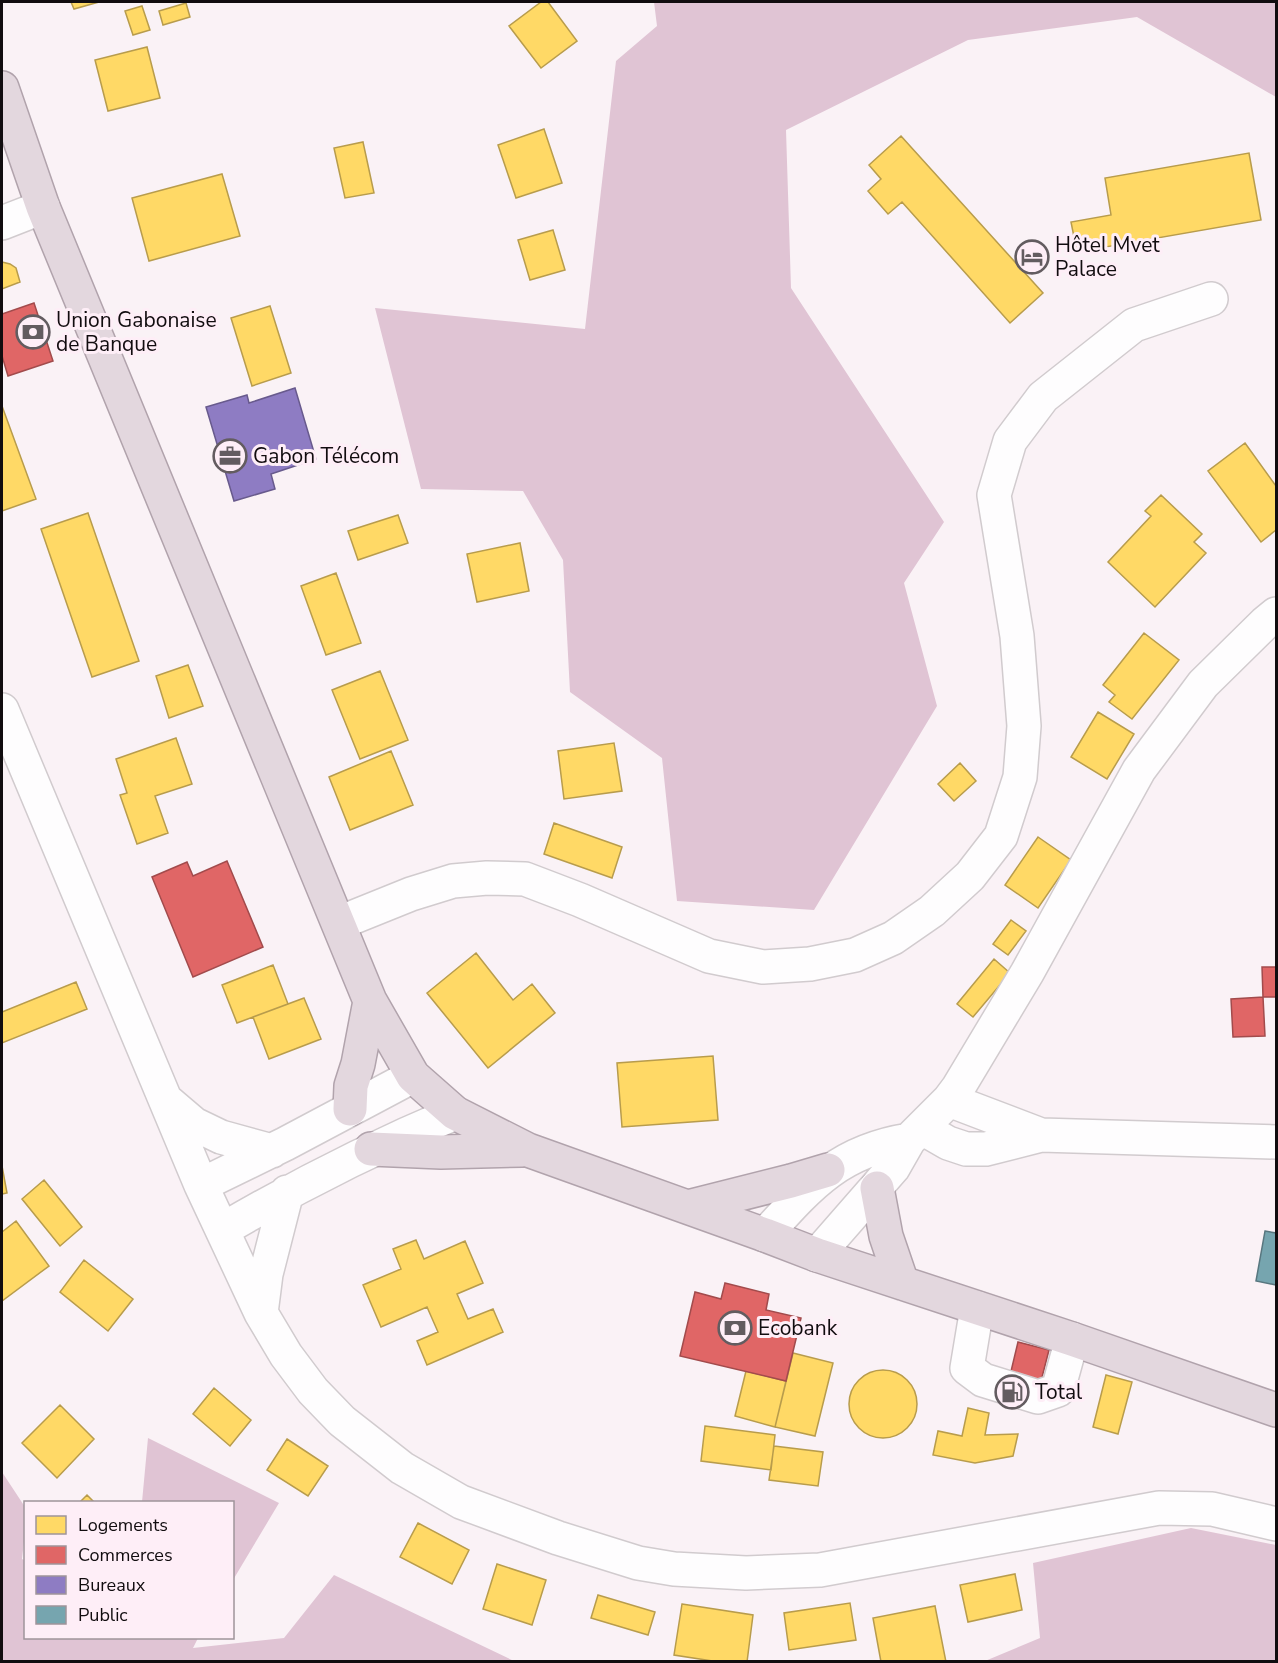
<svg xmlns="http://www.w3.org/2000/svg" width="1278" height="1663" font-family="'Nunito Sans',sans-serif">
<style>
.forest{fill:#e0c4d4}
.homes{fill:#ffd966;stroke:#b89c4c;stroke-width:1.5}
.shops{fill:#e06666;stroke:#a24b4c;stroke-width:1.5}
.offices{fill:#8e7cc3;stroke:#685a8d;stroke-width:1.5}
.public{fill:#76a5af;stroke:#58777f;stroke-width:1.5}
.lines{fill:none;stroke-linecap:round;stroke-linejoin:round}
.minor-casing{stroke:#d1cbce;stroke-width:36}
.highway-casing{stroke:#b1a3ac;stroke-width:36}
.minor{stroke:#fefdfe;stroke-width:33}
.highway{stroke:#e3d7de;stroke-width:33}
.labels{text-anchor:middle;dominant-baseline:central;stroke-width:6;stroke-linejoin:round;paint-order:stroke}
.poi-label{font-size:21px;fill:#110c0f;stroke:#feeef7;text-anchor:start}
</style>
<rect width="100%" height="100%" fill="#faf2f6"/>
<!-- forest -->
<path class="forest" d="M654,2h622v95l-139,-80 -169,23 -182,90 5,158 153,234 -40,61 33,123 -123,204 -137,-9 -15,-143 -92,-66 -7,-132 -40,-69 -102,-2 -46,-181 210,21 31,-268 41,-35z
M148,1438l131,65 -46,77 -1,-78h-90z
M2,1472l23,35v25l-3,27 4,2v77h172l-5,10 91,-10 50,-63 180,86h-512z
M1191,1528l85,17v116h-291l55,-23 -7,-75z"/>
<!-- homes -->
<path class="homes" d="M71,2h28l-25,7z
M541,2h7l29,39 -36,27 -32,-42z
M186,3l4,14 -27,8 -4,-14z
M142,6l8,24 -17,5 -8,-24z
M147,47l13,51 -52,13 -13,-51z
M544,129l18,54 -46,15 -18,-53z
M901,136l142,157 -33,30 -108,-121 -14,12 -20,-23 13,-12 -12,-14z
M363,142l11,51 -29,5 -11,-50z
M1249,153l12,67 -184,32 -6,-30 40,-7 -6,-37z
M222,174l18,62 -91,25 -17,-63z
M553,230l12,40 -35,10 -12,-40z
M2,262l8,2 6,4 4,14 -18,7z
M270,306l21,67 -39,13 -21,-68z
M2,406l34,93 -34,12z
M1245,443l31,43v44l-15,12 -53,-71z
M1161,495l41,39 -8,8 12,11 -51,54 -47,-45 43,-46 -6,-5z
M88,513l51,148 -47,16 -51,-148z
M398,515l10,28 -50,17 -10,-29z
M520,543l9,48 -52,11 -10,-48z
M336,573l25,70 -35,12 -25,-69z
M1144,633l35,27 -47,59 -23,-17 6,-7 -12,-10z
M188,665l15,41 -34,12 -13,-42z
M380,671l28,69 -48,19 -28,-69z
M1098,712l36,22 -27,45 -36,-22z
M176,738l16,46 -37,12 13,37 -31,11 -17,-49 7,-2 -11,-34z
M614,743l8,48 -58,8 -6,-48z
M391,751l22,54 -63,25 -21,-53z
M960,763l16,18 -22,20 -16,-17z
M554,823l68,24 -10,31 -68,-24z
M1038,837l33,23 -33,48 -33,-23z
M1011,920l15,11 -18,24 -15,-11z
M476,953l37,47 19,-16 23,29 -67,55 -61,-75z
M994,959l16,14 -37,44 -16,-13z
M273,965l15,39 -51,19 -15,-38z
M76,982l11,27 -85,34v-31z
M304,998l17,41 -52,20 -16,-42z
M713,1056l5,64 -96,7 -5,-64z
M2,1166l5,27 -5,1z
M44,1180l38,47 -22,19 -38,-47z
M16,1221l33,45 -47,35v-69z
M416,1240l8,19 41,-18 18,42 -26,11 11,25 25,-10 10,23 -76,33 -10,-24 21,-9 -11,-25 -46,20 -18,-42 38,-16 -8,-20z
M84,1260l49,39 -25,32 -48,-39z
M793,1353l40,10 -18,73 -40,-9z
M849 1404a34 34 0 1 1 68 0a34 34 0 1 1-68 0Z
M746,1371l40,10 -11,46 -40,-11z
M1106,1375l26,7 -14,52 -25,-7z
M214,1388l37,32 -21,26 -37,-32z
M60,1405l34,34 -37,39 -35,-35z
M968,1408l21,5 -4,22 33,-1 -5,22 -38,7 -42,-8 5,-24 24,5z
M705,1426l70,9 -4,35 -70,-9z
M287,1439l41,27 -20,30 -41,-26z
M774,1446l49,6 -5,34 -49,-6z
M87,1495l7,7h-14z
M418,1523l51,27 -17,34 -52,-27z
M497,1564l49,16 -14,45 -49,-16z
M1015,1574l7,36 -54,12 -8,-37z
M598,1595l57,17 -7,23 -57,-17z
M850,1603l6,37 -67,10 -5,-37z
M682,1604l71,11 -6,47h-28l-45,-7z
M935,1606l11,56h-65l-8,-44z"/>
<!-- shops -->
<path class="shops" d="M34,303l19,58 -45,15 -6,-20v-42z
M227,861l36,86 -70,30 -41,-100 35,-15 6,14z
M1262,967h14v30h-13z
M1263,997l2,39 -32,1 -2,-38z
M725,1283l44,11 -3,16 35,8 -15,63 -106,-25 15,-64 26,7z
M1018,1342l31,8 -16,62 -30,-7z"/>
<!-- offices -->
<path class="offices" d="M295,388l21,71 -45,15 4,15 -41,12 -28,-94 41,-12 2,8z"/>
<!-- public -->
<path class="public" d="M1265,1231l11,2v52l-20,-4z"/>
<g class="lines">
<!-- minor casing -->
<g class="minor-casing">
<path id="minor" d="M2,223l41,-16
M2,710l199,475 60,128 25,42 27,36 29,30 60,47 59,34 97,36 80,25 36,6 72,4 74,-3 339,-62 53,1 64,15
M339,923l72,-29 42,-13 34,-3 38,1 55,21 129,56 54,11 47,-3 45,-9 38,-17 39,-27 38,-35 31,-40 19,-59 4,-51 -7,-90 -23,-141 16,-54 33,-44 91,-72 77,-26
M949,1100l92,35
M167,1101l27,23 27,13 51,14
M922,1128l26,15 18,6h20l55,-14 235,7
M201,1185l84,-41 128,-68
M222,1230c75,-44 152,-83 233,-117
M765,1235c45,-50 74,-84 144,-95
M817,1255l76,-87 16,-28 40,-40 9,-12 69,-115 112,-203 64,-86 62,-61 11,-9
M977,1308l-10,60 16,12 55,17 20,-7 14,-51
M261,1313l5,-39 21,-82"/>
</g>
<!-- highway casing -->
<g class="highway-casing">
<path id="highway" d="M2,88l41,119 327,794 43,75 42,37 73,37 237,85 52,20 255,84 204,71
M350,1109l1,-23 7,-22 12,-63
M371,1149l70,3 81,-2
M877,1188l9,48 16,47
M688,1207l103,-26 37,-11"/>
</g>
<!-- minor -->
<use href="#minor" class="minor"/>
<!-- highway -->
<use href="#highway" class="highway"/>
</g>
<!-- icons -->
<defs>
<g id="hotel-ring" transform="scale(1.725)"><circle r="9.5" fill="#feeef7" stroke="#635c60" stroke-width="1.5"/><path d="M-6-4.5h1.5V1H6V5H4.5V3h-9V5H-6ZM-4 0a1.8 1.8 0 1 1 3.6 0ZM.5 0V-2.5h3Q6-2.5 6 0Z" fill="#635c60"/></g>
<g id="bank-ring" transform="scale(1.725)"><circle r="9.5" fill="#feeef7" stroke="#635c60" stroke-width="1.5"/><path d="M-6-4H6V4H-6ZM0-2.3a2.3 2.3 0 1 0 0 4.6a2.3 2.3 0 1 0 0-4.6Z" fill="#635c60"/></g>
<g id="office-ring" transform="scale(1.725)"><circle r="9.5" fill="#feeef7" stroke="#635c60" stroke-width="1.5"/><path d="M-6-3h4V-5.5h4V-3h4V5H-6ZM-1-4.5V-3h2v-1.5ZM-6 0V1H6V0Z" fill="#635c60"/></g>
<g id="fuel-ring" transform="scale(1.725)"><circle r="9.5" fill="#feeef7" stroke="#635c60" stroke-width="1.5"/><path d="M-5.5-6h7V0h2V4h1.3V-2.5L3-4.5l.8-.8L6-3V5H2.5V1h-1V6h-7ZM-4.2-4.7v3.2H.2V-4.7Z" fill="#635c60"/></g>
</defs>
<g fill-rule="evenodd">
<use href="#hotel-ring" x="1032" y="257"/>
<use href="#bank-ring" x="33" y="332"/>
<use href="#office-ring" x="230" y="456"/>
<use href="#bank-ring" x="735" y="1328"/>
<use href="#fuel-ring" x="1012" y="1392"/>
</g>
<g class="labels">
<!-- poi labels -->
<g class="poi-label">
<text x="1055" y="245">Hôtel Mvet<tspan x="1055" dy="24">Palace</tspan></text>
<text x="56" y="320">Union Gabonaise<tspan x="56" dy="24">de Banque</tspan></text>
<text x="253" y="456">Gabon Télécom</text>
<text x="758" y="1328">Ecobank</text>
<text x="1035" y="1392">Total</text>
</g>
</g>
<!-- border -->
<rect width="1278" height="1663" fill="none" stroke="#110c0f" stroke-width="6"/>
<!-- legend -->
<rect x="24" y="1501" width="210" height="138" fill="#feeef7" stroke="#9f949a" stroke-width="1.5"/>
<rect x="36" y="1516" width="30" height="18" fill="#ffd966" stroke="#9f949a" stroke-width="1.5"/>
<text x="78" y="1531" font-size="18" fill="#110c0f">Logements</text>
<rect x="36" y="1546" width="30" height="18" fill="#e06666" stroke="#9f949a" stroke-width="1.5"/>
<text x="78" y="1561" font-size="18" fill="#110c0f">Commerces</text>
<rect x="36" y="1576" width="30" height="18" fill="#8e7cc3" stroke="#9f949a" stroke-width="1.5"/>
<text x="78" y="1591" font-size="18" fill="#110c0f">Bureaux</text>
<rect x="36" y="1606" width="30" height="18" fill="#76a5af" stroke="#9f949a" stroke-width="1.5"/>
<text x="78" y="1621" font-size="18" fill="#110c0f">Public</text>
</svg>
